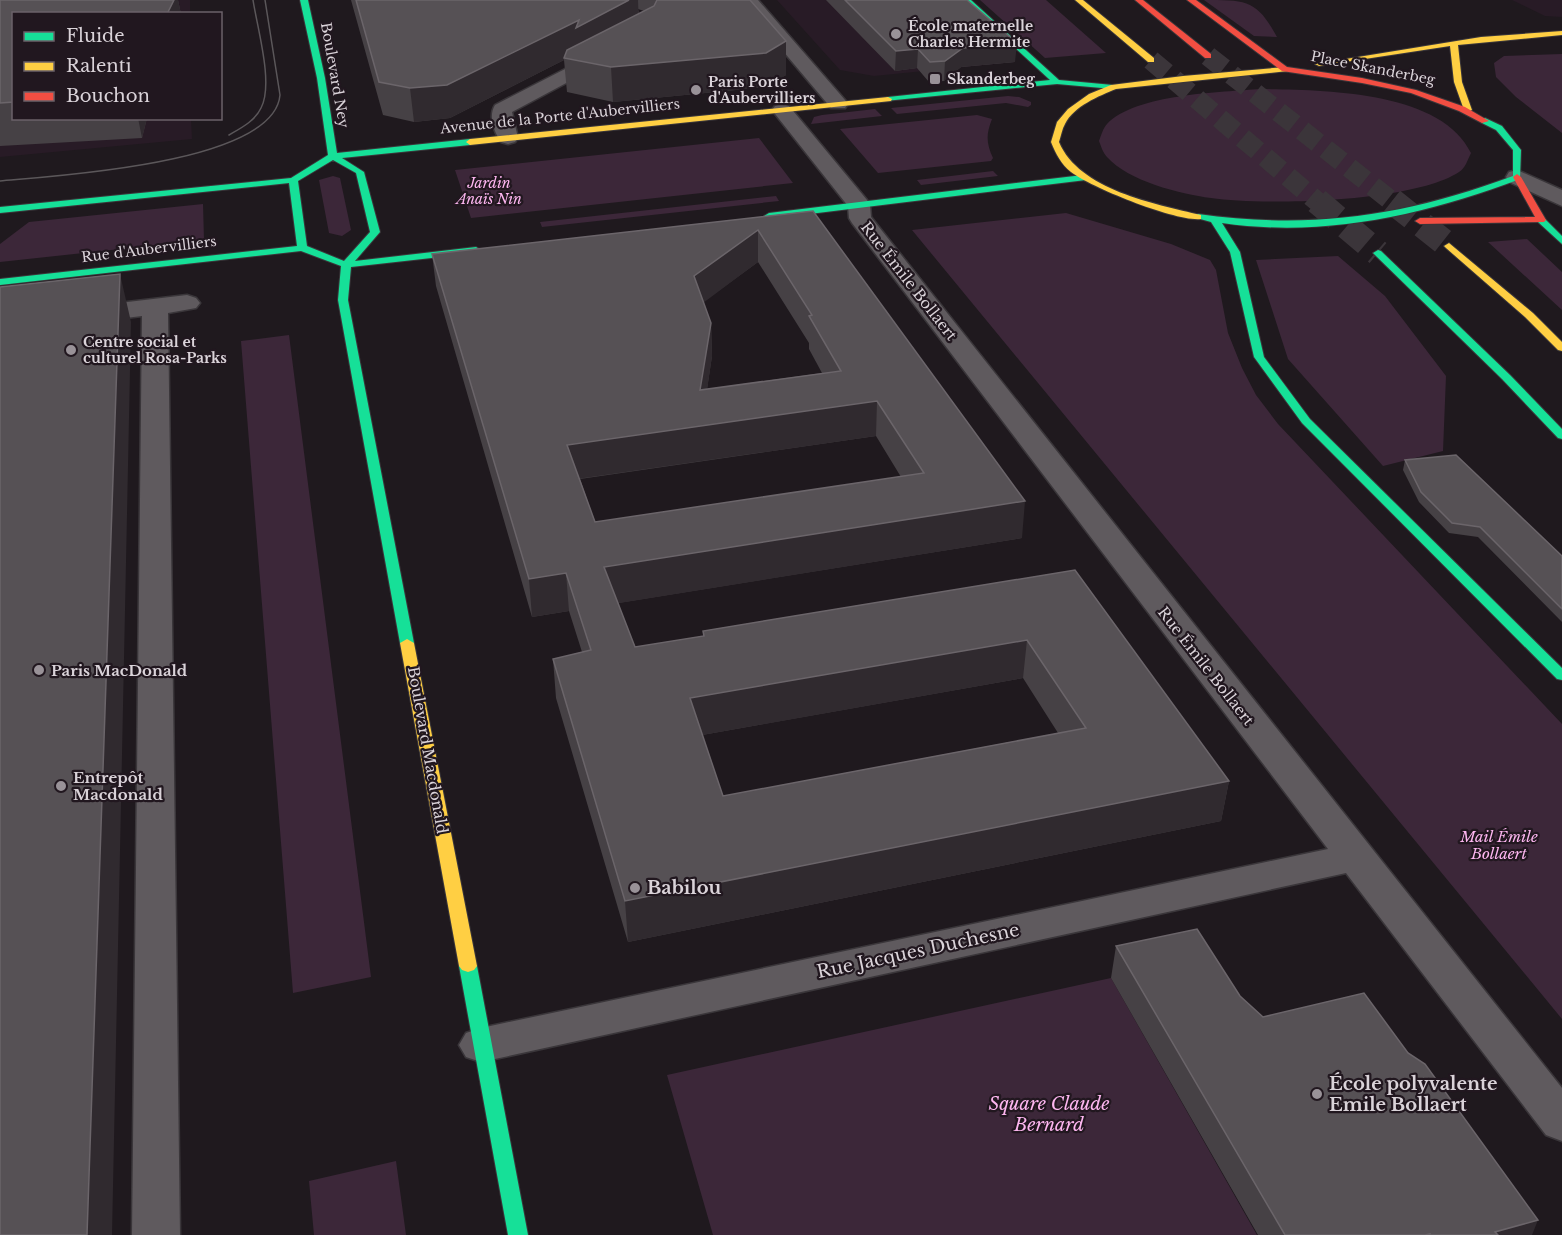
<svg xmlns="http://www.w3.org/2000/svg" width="1562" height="1235" font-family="'Libre Baskerville',serif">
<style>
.built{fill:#281b26}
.green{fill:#3c2739}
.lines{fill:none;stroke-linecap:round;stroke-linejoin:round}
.highway-tunnel-far1{stroke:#3b353a;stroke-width:20;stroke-dasharray:20 10;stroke-linecap:butt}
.highway-tunnel{stroke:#3b353a;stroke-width:26;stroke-dasharray:26 13;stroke-linecap:butt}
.street-casing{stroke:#3a363a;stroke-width:3}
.fast-casing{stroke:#3a363a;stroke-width:2}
.slow-casing{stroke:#3a363a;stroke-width:2}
.jam-casing{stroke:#3a363a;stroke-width:2}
.street{fill:#5f5a5e;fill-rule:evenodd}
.fast{fill:#16e098;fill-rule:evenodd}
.slow{fill:#ffcf43;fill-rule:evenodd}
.jam{fill:#f24e42;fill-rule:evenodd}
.tram{stroke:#5b575a;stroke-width:1.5}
.wall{fill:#464145;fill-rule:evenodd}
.shaded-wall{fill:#302a2f}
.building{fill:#565155;stroke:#6b656a;stroke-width:1.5;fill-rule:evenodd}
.poi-dot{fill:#999298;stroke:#21171f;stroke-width:2}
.labels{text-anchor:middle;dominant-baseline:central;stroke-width:4.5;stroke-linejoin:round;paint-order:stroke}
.far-poi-label{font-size:14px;font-weight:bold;fill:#dad3d9;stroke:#21171f;text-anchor:start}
.far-street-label{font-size:14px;fill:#dad3d9;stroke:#21171f}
.far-park-label{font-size:14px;font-style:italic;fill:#fdb6f0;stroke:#21171f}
.street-label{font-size:15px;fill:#dad3d9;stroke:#21171f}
.poi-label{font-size:15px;font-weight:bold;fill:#dad3d9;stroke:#21171f;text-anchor:start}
.park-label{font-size:15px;font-style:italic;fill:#fdb6f0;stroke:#21171f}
.near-poi-label{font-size:18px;font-weight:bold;fill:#dad3d9;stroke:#21171f;text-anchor:start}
.near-street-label{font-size:18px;fill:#dad3d9;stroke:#21171f}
.near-park-label{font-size:18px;font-style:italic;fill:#fdb6f0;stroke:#21171f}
</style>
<rect width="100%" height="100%" fill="#1f191e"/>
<!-- built -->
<path class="built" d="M0,0h190v13l-176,1v104l177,1 1,20 -192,18z
M777,0h167l71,62 -141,14 -34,-6z
M1512,0h50v17l-17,-1z"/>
<!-- green -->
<path class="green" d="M980,0h66l60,53 -61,5z
M1204,0c43,0 53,0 73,37l-23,-1z
M1562,54v79l-46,-36 -20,-20 -2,-14 10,-7z
M1261,89c61,1 180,1 210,64 -3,6 -6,16 -12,19 -45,30 -193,34 -248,26 -31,-4 -83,-17 -104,-41 -4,-4 -6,-11 -8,-16 2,-5 4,-13 8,-17 28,-30 115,-32 154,-35z
M1008,96l11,1 12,5v3l-3,2 -22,-4 -109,11 -6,-6z
M875,109l7,7 -71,8 3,-7 8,-2z
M977,115l15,4c-6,15 -6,24 1,39l-2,3 -113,12 -38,-44z
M759,138l34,45 -322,35 -16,-48z
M993,171l5,5 -77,9 -4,-5z
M333,176l7,2 11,52 -9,6 -13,-3 -10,-53z
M776,196l3,5 -237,26 -2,-5z
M203,204l1,36 -204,22v-18l29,-22z
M1066,213l105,31 39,16 6,10 12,63 14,35 14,27 22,29 284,300v295l-650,-789z
M1527,239l35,33v38l-74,-68z
M1338,256l47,40 61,80 -3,75 -60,15 -95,-107 -32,-99z
M289,335l82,642 -78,16 -52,-652z
M1111,978l146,257h-544l-46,-160z
M396,1161l10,74h-92l-5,-54z"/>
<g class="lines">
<!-- highway-tunnel-far1 -->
<path class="highway-tunnel-far1" d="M1208,56l186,147
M1151,60l168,143"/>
<!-- highway-tunnel -->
<path class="highway-tunnel" d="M1317,201l61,52
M1392,201l57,45"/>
<!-- street casing -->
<g class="street-casing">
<path id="street" d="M740,0h18l87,100 3,4 -3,4h-14z
M606,48l7,2 2,4 -2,4 -101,54 6,26 -3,4 -7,2 -7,-2c-7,-10 -13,-26 -6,-37z
M782,104l7,2 78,94 3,5 1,12 691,871v53l-16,-6 -200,-262 -865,189 -15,-5 -7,-12 7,-12 15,-5 847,-179 -476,-626 -3,-5 -1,-12 -76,-96 3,-4z
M1517,170l45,20v16l-53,-24 -3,-5 3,-5z
M187,295l9,3 4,5 -4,5 -28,5 12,922h-48l10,-919 -142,17v-16z"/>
</g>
<!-- fast casing -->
<g class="fast-casing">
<path id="fast" d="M300,0h8l17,78 12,75 133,-14 4,3 -4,3 -128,13 22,14 16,60 -25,29 121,-14 5,3 -5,3 -125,14 -3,33 66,343 -7,4 -7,-4 -62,-343 3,-34 -40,-15 -301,34v-6l297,-33 -8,-63 -289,30v-6l291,-29 37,-23 -11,-77zM333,160l23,13 14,59 -26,29 -37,-15 -9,-65z
M963,0h8l88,80 54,5 4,2 -4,2 -56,-5 -172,17 -1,-2 4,-2 162,-17z
M1485,118l17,8 19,24 -1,29c-95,36 -196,59 -298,44l18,29 24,105 46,62 252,249v12l-5,-1 -255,-256 -48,-66 -24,-105 -19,-30 -18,-5 5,-3c115,16 206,2 315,-38v-26l-17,-20 -14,-7 -1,-2z
M1083,175l4,3 -1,2 -317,39 -5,-3 5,-3z
M1538,218h6l18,18v8l-24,-22z
M1378,250l3,1 129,124 52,54v10l-4,-1 -56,-59 -127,-124 -2,-2z
M468,960l6,2 3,4 51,269h-20l-49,-269 3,-4z"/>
</g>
<!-- slow casing -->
<g class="slow-casing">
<path id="slow" d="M1075,0h8l71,58v4h-6z
M1562,31v4l-104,10 4,37 10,28 -4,2 -4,-2 -10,-28 -4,-36 -131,20 -4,-2 166,-27z
M1285,67l4,2 -1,2 -172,18c-17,7 -42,17 -51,35 -3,5 -4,12 -6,18 20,48 96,62 142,73v4c-24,3 -109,-31 -130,-47 -10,-8 -15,-18 -20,-30l6,-20 11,-13 21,-15 22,-9 72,-9z
M888,97l4,2 -1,2 -421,44 -4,-3 4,-3z
M1449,243l84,70 29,29v9l-4,-1 -33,-33 -79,-69 -2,-2z
M407,639l7,4 63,323 -3,4 -6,2 -6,-2 -3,-4 -59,-323z"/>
</g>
<!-- jam casing -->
<g class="jam-casing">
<path id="jam" d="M1135,0h8l68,54v4h-6z
M1187,0h9l91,67 75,11 54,12 49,17 24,14 -7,2 -23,-12 -48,-18 -49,-10 -80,-12z
M1517,174l4,3 25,43 -2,2 -124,2 -5,-3 5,-3 115,-1 -22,-40z"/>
</g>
<!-- street -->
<use href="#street" class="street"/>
<!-- fast -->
<use href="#fast" class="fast"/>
<!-- slow -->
<use href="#slow" class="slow"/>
<!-- jam -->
<use href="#jam" class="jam"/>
<!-- tram -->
<path class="tram" d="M229,135c12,-7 26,-14 32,-27 13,-24 -4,-81 -8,-108
M0,181c54,-5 274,-17 280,-86l-15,-95"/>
</g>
<!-- wall -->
<path class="wall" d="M0,0h178l3,14h-167v104h133l-5,20 -142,8z
M351,0h399l36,75 -20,12 -153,15 -46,-10 -3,-32 -114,58 -36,4 -31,-7zM638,9l6,2 -5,2z
M826,0h141l48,62 -54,5 -17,14 -15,1 -12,-14 -22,3z
M813,211l209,327 -404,65 17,44 68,-11v-5l372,-61 154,211 -8,40 -593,121 -72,-244 -3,-39 29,-7 -13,-41 -37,6 -96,-331 -4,-32zM758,262l51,81v6l13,24 -115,16 5,-33 -1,-33 -8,-21zM876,436l25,41 -306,45 -15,-43zM1023,678l35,55 -335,63 -21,-61z
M1405,460l157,96v66l-84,-85 -29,-4 -30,-31 -16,-32z
M1116,946l147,71 269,218h-274l-147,-257z"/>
<!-- shaded-wall -->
<path class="shaded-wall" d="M174,0h4l3,14h-14z
M629,0h9l1,26 -75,32v2l-114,58 -36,4 -4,-34z
M786,41v34l-20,12 -153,15 -2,-35z
M1017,43l-2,19 -54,5 -17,14 1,-20 18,-13z
M918,49l-1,19 -22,3 1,-20z
M138,118h9l-5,20z
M758,230v32l-63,47 -1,-33z
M120,274l11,48 -19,913h-25z
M711,323l1,33 -10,68 -2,-34z
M877,401l-1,35 -306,44 -3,-35z
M1025,501l-3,37 -415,67 -3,-38z
M566,573l3,38 -37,6 -3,-38z
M1027,640l-4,38 -332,59 -1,-39z
M1229,781l-8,40 -593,121 -3,-41z
M1538,1220l-6,15h-38l1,-3z"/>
<!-- building -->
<path class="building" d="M0,0h174l-7,14h-153v88l-14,1z
M356,0h273l-53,28 3,-8 -132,65 -37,3 -31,-6z
M657,0h93l36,41 -20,12 -155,14 -47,-9 3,-8 87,-44z
M845,0h122l50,43 -54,5 -18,13 -15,1 -12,-13 -22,2z
M813,211l212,290 -421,66 31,80 69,-11 -1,-5 372,-61 154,211 -604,120 -72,-242 38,-9 -25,-77 -37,6 -97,-325zM758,230l54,85 -3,1 32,55 -141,19 11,-67 -17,-47zM877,401l47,72 -329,49 -28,-77zM1027,640l59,88 -363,68 -33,-98z
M120,274l-33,961h-87v-948z
M1456,455l106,101v53l-82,-82 -28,-4 -31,-31 -16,-32z
M1197,929l43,67 23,21 101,-24 44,60 17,11 113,156 -43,12 3,3h-68v-1l-5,1h-140l-169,-289z"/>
<!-- markers -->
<g class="poi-dot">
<circle cx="896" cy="34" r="6"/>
<rect x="929" y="73" width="12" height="12" rx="3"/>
<circle cx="696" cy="90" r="6"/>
<circle cx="71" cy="350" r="6"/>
<circle cx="39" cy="670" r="6"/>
<circle cx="61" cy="786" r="6"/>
<circle cx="635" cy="888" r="6"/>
<circle cx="1317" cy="1094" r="6"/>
</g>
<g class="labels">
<!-- far-poi labels -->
<g class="far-poi-label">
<text x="908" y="26">École maternelle<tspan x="908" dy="16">Charles Hermite</tspan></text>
<text x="947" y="79">Skanderbeg</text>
<text x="708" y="82">Paris Porte<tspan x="708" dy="16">d'Aubervilliers</tspan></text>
<text x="83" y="342">Centre social et<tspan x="83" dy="16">culturel Rosa-Parks</tspan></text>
</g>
<!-- far-street labels -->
<g class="far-street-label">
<text transform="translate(1373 68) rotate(11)">Place Skanderbeg</text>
<text transform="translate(335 75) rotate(80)">Boulevard Ney</text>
<text transform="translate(560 116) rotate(-6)">Avenue de la Porte d'Aubervilliers</text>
<text transform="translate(149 249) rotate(-7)">Rue d'Aubervilliers</text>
</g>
<!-- far-park labels -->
<g class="far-park-label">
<text x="489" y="183">Jardin<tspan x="489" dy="16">Anaïs Nin</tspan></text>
</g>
<!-- street labels -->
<g class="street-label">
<text transform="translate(909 281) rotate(52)">Rue Émile Bollaert</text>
<text transform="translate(1206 666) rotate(52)">Rue Émile Bollaert</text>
<text transform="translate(428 750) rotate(80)">Boulevard Macdonald</text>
</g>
<!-- poi labels -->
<g class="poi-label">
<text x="51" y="670">Paris MacDonald</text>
<text x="73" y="777">Entrepôt<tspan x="73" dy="17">Macdonald</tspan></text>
</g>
<!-- park labels -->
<g class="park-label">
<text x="1499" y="836">Mail Émile<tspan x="1499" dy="17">Bollaert</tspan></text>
</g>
<!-- near-poi labels -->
<g class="near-poi-label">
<text x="647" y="888">Babilou</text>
<text x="1329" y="1084">École polyvalente<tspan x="1329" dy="21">Emile Bollaert</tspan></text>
</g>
<!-- near-street labels -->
<g class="near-street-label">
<text transform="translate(918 951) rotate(-12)">Rue Jacques Duchesne</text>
</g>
<!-- near-park labels -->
<g class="near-park-label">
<text x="1049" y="1104">Square Claude<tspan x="1049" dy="21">Bernard</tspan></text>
</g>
</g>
<!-- legend -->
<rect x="12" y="12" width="210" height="108" fill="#21171f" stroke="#6b6269" stroke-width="1.5"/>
<rect x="24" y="32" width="30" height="9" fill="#16e098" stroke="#6b6269" stroke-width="1.5"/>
<text x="66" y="42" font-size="18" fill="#dad3d9">Fluide</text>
<rect x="24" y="62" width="30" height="9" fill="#ffcf43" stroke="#6b6269" stroke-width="1.5"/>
<text x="66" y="72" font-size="18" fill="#dad3d9">Ralenti</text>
<rect x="24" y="92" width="30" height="9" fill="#f24e42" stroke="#6b6269" stroke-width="1.5"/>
<text x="66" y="102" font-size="18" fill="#dad3d9">Bouchon</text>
</svg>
